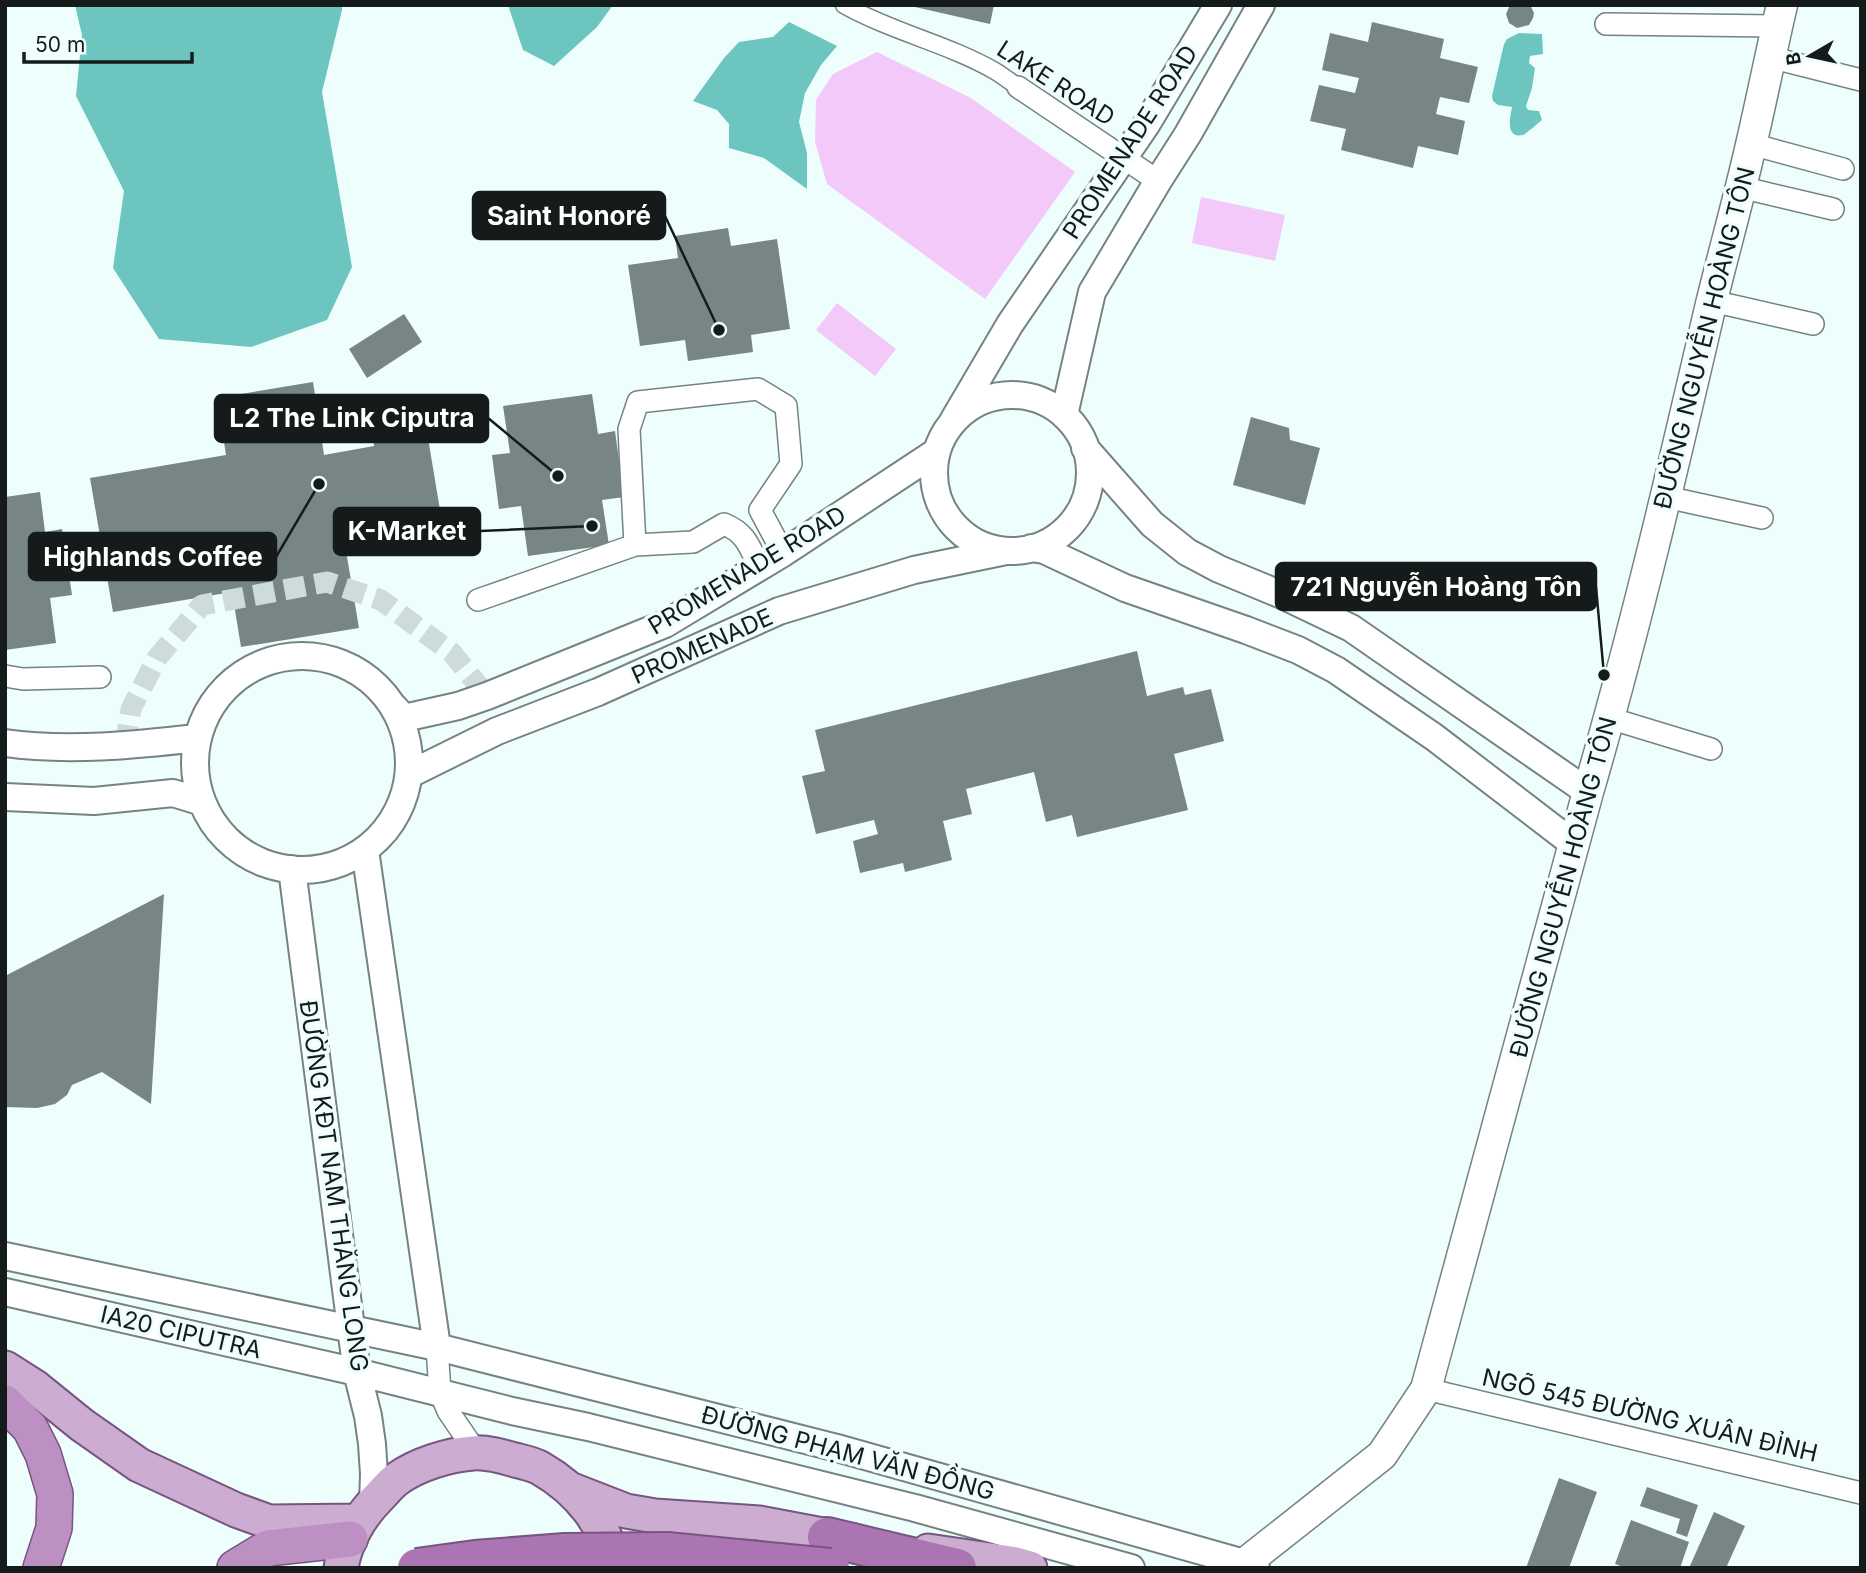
<svg xmlns="http://www.w3.org/2000/svg" width="1866" height="1573" font-family="Inter,sans-serif">
<style>
.green{fill:#f3c9f9}
.water{fill:#6cc6bf}
.building{fill:#778584}
.lines{fill:none;stroke-linecap:round;stroke-linejoin:round}
.minor-tunnel{stroke:#cddcdb;stroke-width:21;stroke-dasharray:21 10;stroke-linecap:butt}
.pedestrian-casing{stroke:#758381;stroke-width:19}
.minor-casing{stroke:#758381;stroke-width:24}
.tertiary-casing{stroke:#758381;stroke-width:30}
.secondary-casing{stroke:#758381;stroke-width:33}
.primary-casing{stroke:#76567e;stroke-width:37}
.trunk-casing{stroke:#76567e;stroke-width:38}
.motorway-casing{stroke:#76567e;stroke-width:42}
.pedestrian{stroke:#fff;stroke-width:16}
.minor{stroke:#fff;stroke-width:21}
.tertiary{stroke:#fff;stroke-width:26}
.secondary{stroke:#fff;stroke-width:30}
.primary{stroke:#cdacd2;stroke-width:33}
.trunk{stroke:#bc90c3;stroke-width:35}
.motorway{stroke:#ab75b4;stroke-width:38}
.motorway-bridge-casing{stroke:#76567e;stroke-width:42;stroke-linecap:butt}
.motorway-bridge{stroke:#ab75b4;stroke-width:38}
.labels{text-anchor:middle;dominant-baseline:central;stroke-width:7;stroke-linejoin:round;paint-order:stroke}
.street-label{font-size:24px;fill:#151b1a;stroke:#eefefd}
.leader{fill:none;stroke:#151b1a;stroke-width:2.5}
.callout-dot{fill:#151b1a;stroke:#eefefd;stroke-width:2.5}
.callout{fill:#151b1a;stroke:#151b1a;stroke-width:2.5}
.callout-label{font-size:26px;text-anchor:middle;font-weight:bold;fill:#fff}
</style>
<rect width="100%" height="100%" fill="#eefefd"/>
<!-- green -->
<path class="green" d="M877,52l94,46 104,74 -90,127 -158,-115 -12,-42 1,-42 17,-26z
M1201,197l84,18 -10,46 -83,-18z
M837,303l59,46 -21,27 -59,-46z"/>
<!-- water -->
<path class="water" d="M75,5h267v5l-20,82 30,175 -25,53 -76,27 -92,-8 -46,-71 11,-77 -48,-95 6,-61z
M508,5h105l-16,22 -43,39 -31,-16z
M789,22l48,24 -16,19 -16,28 -6,29 8,31v36l-43,-31 -35,-10v-24l-12,-14 -24,-9 31,-43 15,-16 34,-5z
M1519,33l23,1 1,20 -13,2 -1,7 6,5 -3,20 -6,18 2,4 11,1 3,9c-4,3 -16,14 -19,15 -18,4 -13,-18 -11,-28l-14,-2 -5,-4 -1,-5 12,-52 3,-5z"/>
<!-- building -->
<path class="building" d="M906,5h88l-4,19z
M1510,5h20l4,8 -1,5 -4,7 -12,3 -8,-5 -3,-9z
M1372,22l72,17 -4,19 38,9 -9,36 -29,-6 -4,17 29,7 -7,34 -40,-9 -5,22 -72,-18 5,-21 -36,-8 9,-36 36,8 4,-15 -37,-8 8,-37 38,9z
M728,228l3,18 46,-7 13,90 -39,6 2,17 -65,9 -3,-21 -45,6 -12,-81 50,-7 -3,-22z
M404,314l18,28 -55,36 -18,-29z
M313,382l11,73 50,-9 -2,-17 53,-9 18,108 -57,9 -3,-16 -41,6 17,101 -118,19 -9,-55 -119,20 -23,-134 136,-23 -9,-57z
M592,394l6,40 17,-3 9,66 -22,3 7,45 -81,11 -7,-50 -22,3 -7,-54 18,-2 -7,-47z
M1251,417l38,11 1,12 30,8 -15,57 -72,-20z
M40,492l5,40 17,-3 10,66 -22,3 6,45 -51,7v-153z
M1137,651l10,45 36,-9 2,8 26,-6 13,52 -50,13 14,56 -111,27 -5,-22 -26,7 -12,-50 -68,17 6,25 -29,7 9,39 -47,12 -2,-9 -43,10 -7,-32 25,-7 -4,-14 -58,14 -14,-58 23,-5 -10,-41z
M164,894l-13,210 -49,-32 -30,13 -5,10 -12,9 -18,4 -32,-1v-131z
M1559,1478l38,14 -28,76h-43z
M1647,1487l51,18 -11,32 -11,-4 4,-14 -40,-13z
M1714,1512l31,14 -19,42h-37z
M1631,1520l58,22 -9,26h-54l-11,-4z"/>
<g class="lines">
<!-- minor-tunnel -->
<path class="minor-tunnel" d="M125,746l6,-37 26,-51 45,-53 125,-23 54,18 71,53 35,43"/>
<!-- pedestrian casing -->
<g class="pedestrian-casing">
<path id="pedestrian" d="M844,5c48,27 104,39 151,66 8,5 16,11 23,16"/>
</g>
<!-- minor casing -->
<g class="minor-casing">
<path id="minor" d="M1606,24l171,2
M1769,57l92,23
M1018,87l140,94
M1751,144l92,25
M1740,187l93,22
M1712,301l101,23
M1666,497l96,21
M759,566c-10,-20 -13,-33 -35,-42l-31,18 -58,3 -6,-116 9,-27 120,-13 28,17 5,58 -31,46 23,43
M478,600l157,-55
M5,676l18,3 77,-2
M1609,718l102,31
M437,1347l3,45 8,19 28,41
M1426,1389l435,104"/>
</g>
<!-- tertiary casing -->
<g class="tertiary-casing">
<path id="tertiary" d="M934 473a78 78 0 1 1 156 0a78 78 0 1 1-156 0Z
M1064,415l28,-123 66,-111 30,-47 73,-129
M953,421l57,-97 136,-199 72,-120
M1085,448l67,76 35,28 32,17 63,26 69,33 237,164
M1031,548l13,2 81,38 121,42 52,20 38,20 98,67 141,108
M195 763a107 107 0 1 1 214 0a107 107 0 1 1-214 0Z
M394,707l10,11 54,-12 29,-10 178,-72 118,-71 153,-101
M5,743c62,9 131,2 192,-5
M410,774l87,-43 101,-39 181,-81 135,-41 92,-19
M5,797l89,4 79,-8 26,8
M365,850l72,497
M292,869l59,459 6,44 11,44 4,28 2,30 -1,29
M5,1256l432,91 400,101 407,115 12,5
M5,1292l352,80 155,39 76,16 327,81 216,60"/>
</g>
<!-- secondary casing -->
<g class="secondary-casing">
<path id="secondary" d="M1239,1568l143,-113 44,-66 162,-597c47,-161 85,-324 123,-488 13,-53 28,-106 40,-159 11,-47 20,-93 31,-140"/>
</g>
<!-- primary casing -->
<g class="primary-casing">
<path id="primary" d="M5,1368l30,19 47,38 57,40 97,45 33,12 90,-1
M572,1490l54,21 29,5 104,7 95,18
M928,1551l88,13 14,4
M341,1568c4,-26 19,-52 37,-70 6,-6 12,-14 19,-19 21,-15 51,-24 76,-26 14,-1 28,3 42,7 8,2 18,4 25,8 37,21 68,57 74,100"/>
</g>
<!-- trunk casing -->
<g class="trunk-casing">
<path id="trunk" d="M5,1403l25,25 13,26 12,40 -1,34 -13,40
M235,1568l33,-20 82,-9"/>
</g>
<!-- motorway casing -->
<g class="motorway-casing">
<path id="motorway" d="M827,1537l130,31"/>
</g>
<!-- pedestrian -->
<use href="#pedestrian" class="pedestrian"/>
<!-- minor -->
<use href="#minor" class="minor"/>
<!-- tertiary -->
<use href="#tertiary" class="tertiary"/>
<!-- secondary -->
<use href="#secondary" class="secondary"/>
<!-- primary -->
<use href="#primary" class="primary"/>
<!-- trunk -->
<use href="#trunk" class="trunk"/>
<!-- motorway -->
<use href="#motorway" class="motorway"/>
<!-- motorway-bridge casing -->
<g class="motorway-bridge-casing">
<path id="motorway-bridge" d="M417,1568l58,-8 90,-7 102,-1 163,16"/>
</g>
<!-- motorway-bridge -->
<use href="#motorway-bridge" class="motorway-bridge"/>
</g>
<g class="labels">
<!-- street labels -->
<g class="street-label">
<text transform="translate(1056 83) rotate(33)">LAKE ROAD</text>
<text transform="translate(1130 142) rotate(-57)">PROMENADE ROAD</text>
<text transform="translate(1704 338) rotate(-76)">ĐƯỜNG NGUYỄN HOÀNG TÔN</text>
<text transform="translate(747 570) rotate(-31)">PROMENADE ROAD</text>
<text transform="translate(702 646) rotate(-24)">PROMENADE</text>
<text transform="translate(1563 887) rotate(-75)">ĐƯỜNG NGUYỄN HOÀNG TÔN</text>
<text transform="translate(334 1186) rotate(82)">ĐƯỜNG KĐT NAM THĂNG LONG</text>
<text transform="translate(181 1332) rotate(13)">IA20 CIPUTRA</text>
<text transform="translate(1650 1415) rotate(13)">NGÕ 545 ĐƯỜNG XUÂN ĐỈNH</text>
<text transform="translate(848 1453) rotate(15)">ĐƯỜNG PHẠM VĂN ĐỒNG</text>
</g>
</g>
<!-- callouts -->
<path class="leader" d="M719 330L665 216M558 476L488 418M592 526L480 531M319 484L276 557M1604 675L1596 587"/>
<g class="callout-dot">
<circle cx="719" cy="330" r="7"/>
<circle cx="558" cy="476" r="7"/>
<circle cx="592" cy="526" r="7"/>
<circle cx="319" cy="484" r="7"/>
<circle cx="1604" cy="675" r="7"/>
</g>
<g class="callout">
<rect x="473" y="192" width="192" height="47" rx="7"/>
<rect x="215" y="395" width="273" height="47" rx="7"/>
<rect x="334" y="508" width="146" height="47" rx="7"/>
<rect x="29" y="533" width="247" height="47" rx="7"/>
<rect x="1276" y="563" width="320" height="47" rx="7"/>
</g>
<g class="callout-label">
<text x="569" y="225">Saint Honoré</text>
<text x="352" y="427">L2 The Link Ciputra</text>
<text x="407" y="540">K-Market</text>
<text x="153" y="566">Highlands Coffee</text>
<text x="1436" y="596">721 Nguyễn Hoàng Tôn</text>
</g>
<!-- border -->
<rect width="1866" height="1573" fill="none" stroke="#151b1a" stroke-width="14"/>
<!-- north arrow -->
<g transform="translate(1810 56) rotate(261)" stroke="#eefefd" stroke-width="5" paint-order="stroke">
<path d="M0-5L12 26L0 18L-12 26Z" fill="#151b1a"/>
<text y="-10" font-size="19" font-weight="bold" text-anchor="middle" fill="#151b1a">B</text>
</g>
<!-- scale -->
<path d="M24 52v10h168v-10" fill="none" stroke="#151b1a" stroke-width="3.5"/>
<text x="35" y="52" font-size="21" fill="#151b1a" stroke="#eefefd" stroke-width="5" paint-order="stroke">50 m</text>
</svg>
